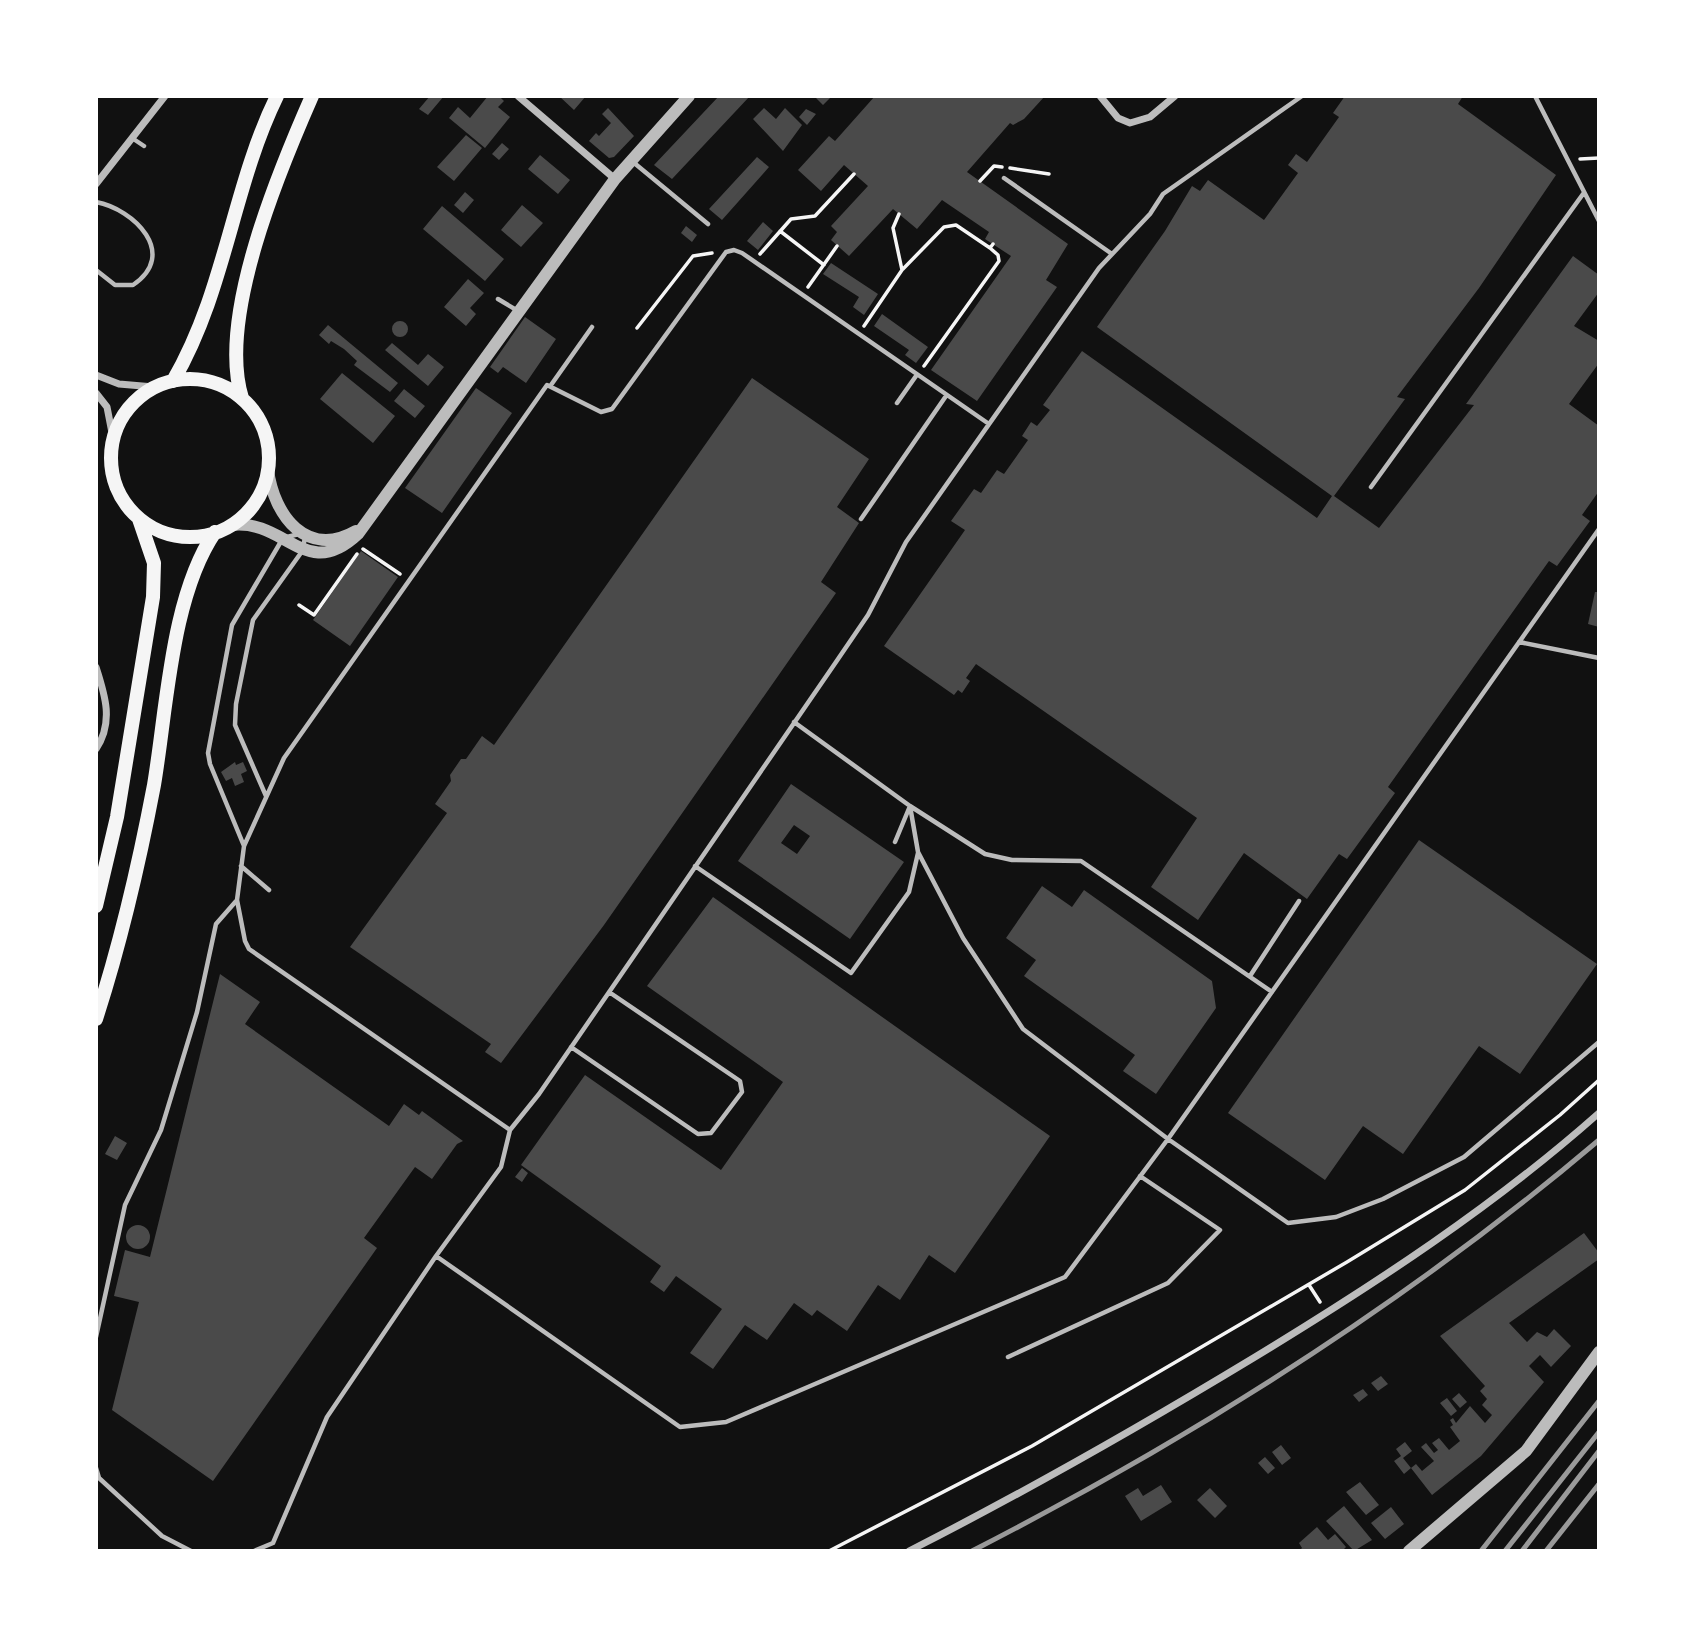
<svg xmlns="http://www.w3.org/2000/svg" width="1695" height="1647" font-family="'Open Sans',sans-serif">
<style>
.building{fill:#4a4a4a;fill-rule:evenodd}
.lines{fill:none;stroke-linecap:round;stroke-linejoin:round}
.path{stroke:#f5f5f5;stroke-width:3.5}
.service{stroke:#bcbcbc;stroke-width:4.5}
.minor{stroke:#bcbcbc;stroke-width:7}
.tertiary{stroke:#bcbcbc;stroke-width:12}
.primary{stroke:#f5f5f5;stroke-width:14}
.rail{stroke:#9a9a9a;stroke-width:5}
</style>
<rect width="100%" height="100%" fill="#111"/>
<!-- building -->
<path class="building" d="M430,96h14l-16,19 -9,-6z
M488,96h11l5,5 -6,6 12,10 -25,31 -36,-30 9,-11 12,11z
M559,96h27l-12,14z
M719,96h31l-78,83 -18,-14z
M818,96h14l-9,9 -7,-7z
M875,96h170l-21,23 -11,6 -3,-2 -43,49 101,72 -22,36 11,7 -80,114 -46,-31 80,-114 -26,-17 4,-7 -47,-32 -25,29 -24,-20 -44,47 -18,-16 6,-8 -6,-6 37,-40 -24,-21 -23,26 -23,-21 31,-34 6,5z
M1345,96h118l-5,8 98,71 -77,113 -82,109 8,2 -71,97 45,32 95,-123 -8,-1 107,-148 26,19v17l-25,34 25,15v22l-30,41 30,22v65l-17,24 8,6 -33,45 -8,-5 -161,226 7,6 -48,66 -8,-5 -32,45 -63,-46 -46,67 -47,-33 46,-69 -221,-154 -10,14 4,3 -8,12 -4,-3 -4,5 -70,-49 81,-116 -14,-9 23,-32 7,4 16,-23 7,4 24,-34 -6,-4 9,-14 6,4 13,-16 -7,-5 39,-54 235,167 15,-22 -235,-169 68,-96 27,-45 8,5 8,-11 56,40 34,-47 -10,-8 8,-11 11,8 32,-45 -6,-4z
M608,108l26,28 -20,21 -5,1 -20,-17 7,-8 3,3 12,-13 -9,-9z
M764,108l12,11 9,-11 17,17 -19,26 -30,-32z
M806,109l10,5 -9,11 -8,-8z
M466,135l16,13 -28,33 -17,-14z
M502,143l7,6 -10,11 -7,-6z
M540,155l30,25 -12,14 -30,-25z
M757,157l12,10 -47,53 -13,-11z
M465,192l9,8 -11,13 -9,-8z
M522,205l21,18 -22,24 -20,-17z
M442,206l62,53 -19,22 -62,-52z
M763,222l10,9 -15,19 -11,-9z
M686,226l11,9 -5,7 -11,-9z
M831,263l47,31 -14,21 -11,-8 6,-10 -36,-23z
M468,279l16,14 -14,15 6,6 -10,12 -22,-19z
M882,314l46,33 -12,16 -11,-8 4,-5 -35,-24z
M525,317l31,22 -30,44 -23,-16 -5,6 -8,-6z
M392 329a8 8 0 1 1 16 0a8 8 0 1 1-16 0Z
M328,325l70,58 -8,9 -36,-27 3,-4 -13,-12 -13,-8 -2,3 -10,-9z
M392,343l26,22 10,-11 16,13 -16,19 -43,-36z
M342,373l53,43 -22,27 -53,-44z
M752,378l117,81 -32,48 22,16 -38,59 15,11 -232,332 -103,138 -16,-11 6,-8 -141,-97 97,-134 -12,-9 16,-23 -1,-6 11,-16h5l16,-23 12,9z
M476,388l36,25 -70,100 -37,-25z
M404,389l21,17 -10,12 -21,-17z
M361,551l37,26 -48,69 -37,-26z
M1595,592h4v35l-11,-3z
M235,762l1,3 7,-3 4,9 -6,3 3,8 -9,4 -3,-8 -6,3 -5,-9z
M791,784l113,78 -54,77 -112,-78zM794,825l16,11 -13,18 -16,-11z
M1419,840l178,124 -77,110 -41,-28 -76,108 -40,-28 -38,54 -97,-67z
M1042,886l30,21 12,-17 128,91 4,27 -60,86 -33,-23 12,-16 -111,-79 12,-16 -30,-22z
M713,897l337,239 -95,137 -26,-18 -29,45 -22,-15 -31,46 -30,-21 -5,6 -18,-13 -27,37 -22,-15 -32,44 -23,-16 32,-44 -46,-33 -12,16 -14,-10 11,-16 -140,-101 64,-90 136,95 62,-88 -136,-96z
M220,974l40,28 -15,22 144,102 15,-22 15,11 3,-4 41,30 -6,3 -25,35 -17,-12 -51,71 13,10 -164,233 -101,-71 27,-108 -25,-6 11,-46 25,7z
M115,1136l12,7 -10,17 -12,-6z
M522,1168l6,5 -6,9 -7,-5z
M126 1237a12 12 0 1 1 24 0a12 12 0 1 1-24 0Z
M1584,1233l15,20v6l-90,64 18,19 10,-10 10,5 7,-8 17,17 -20,21 -11,-12 -11,11 15,16 -63,74 -49,39 -21,-27 5,-4 6,7 12,-10 -13,-14 5,-4 8,10 4,-3 -6,-7 7,-5 10,12 11,-9 -10,-14 3,-2 -3,-5 3,-2 3,5 14,-17 15,17 7,-8 -10,-10 5,-6 -7,-8 5,-5 -45,-50z
M1381,1376l7,8 -10,7 -7,-8z
M1363,1389l5,6 -9,7 -6,-7z
M1459,1393l8,9 -7,6 -8,-9z
M1447,1398l10,13 -6,5 -11,-13z
M1405,1442l7,9 -9,7 8,10 -7,6 -10,-13 7,-5 -5,-7z
M1281,1445l10,13 -9,7 -10,-13z
M1265,1457l10,11 -7,6 -10,-11z
M1360,1482l19,23 -13,10 -20,-23z
M1161,1485l11,17 -31,19 -16,-25 13,-8 5,8z
M1210,1488l17,18 -12,12 -18,-18z
M1344,1506l28,34 -18,11 -28,-30z
M1391,1507l13,17 -19,15 -14,-16z
M1317,1527l11,13 7,-6 11,13 -4,4h-43l3,-3 -3,-5z"/>
<g class="lines">
<!-- path -->
<path class="path" d="M1580,159l19,-1
M1010,168l39,6
M980,181l14,-15 8,1
M780,231l44,34
M760,254l31,-35 24,-3 39,-42
M903,269l41,-42 12,-2 34,23 3,-4
M808,287l29,-41
M864,326l38,-56 -9,-42 6,-14
M637,328l56,-72 19,-3
M924,366l75,-105 -1,-6 -8,-7
M363,549l37,25
M299,605l15,10 43,-61
M1309,1285l11,17
M829,1551l203,-105 315,-184 118,-72 95,-75 39,-35"/>
<!-- service -->
<path class="service" d="M1535,96l64,125
M132,138l12,8
M633,162l75,62
M1004,178l108,76
M96,202c38,7 83,52 37,83h-18l-19,-15
M498,299l20,12
M551,385l41,-58
M897,403l19,-27
M1371,487l212,-293
M861,519l85,-123
M1519,642l80,16
M794,722l116,84 8,46 45,86 60,91 145,110 120,84 48,-6 47,-18 81,-42 135,-115
M266,796l-31,-71 1,-21 17,-84 50,-70 2,-14
M895,842l15,-36 75,48 27,6 69,1 191,131
M244,846l-34,-82 -2,-11 24,-128 51,-87 16,-4
M241,866l28,24
M695,866l156,107 58,-81 9,-39
M1250,976l49,-75
M571,1047l127,87 13,-1 31,-41 -2,-11 -131,-89
M510,1130l-261,-181 -4,-8 -8,-41 7,-54 40,-88 263,-373 54,27 11,-3 114,-157 8,-2 8,3 247,171
M436,1256l244,171 46,-5 339,-145 103,-138 431,-610
M96,1337l29,-132 36,-75 36,-118 19,-88 21,-24
M1008,1357l160,-74 52,-53 -80,-54
M96,1468l3,10 63,58 29,15
M254,1551l19,-8 54,-126 109,-161 65,-89 9,-37 29,-36 297,-432 32,-47 38,-73 193,-274 51,-54 13,-20 139,-98"/>
<!-- minor -->
<path class="minor" d="M518,96l97,83
M1100,96l18,22 12,5 20,-6 25,-21
M96,184l69,-88
M96,375l23,9 35,3
M96,393l11,14 6,31
M96,667c9,28 18,55 0,82
M909,1551c118,-60 232,-125 346,-194 120,-73 238,-150 344,-244"/>
<!-- tertiary -->
<path class="tertiary" d="M268,470c6,46 39,89 88,61
M232,525c54,-6 74,58 126,9l257,-355 74,-83
M1409,1551l117,-100 73,-99"/>
<!-- primary -->
<path class="primary" d="M111 458a79 79 0 1 1 158 0a79 79 0 1 1-158 0Z
M173,381c53,-91 59,-193 104,-285
M242,398c-25,-80 37,-227 70,-302
M96,906l21,-89 36,-220 1,-34 -15,-44
M96,1019c25,-77 43,-155 58,-234 13,-77 17,-189 61,-253"/>
<!-- rail -->
<path class="rail" d="M972,1551c224,-115 435,-248 627,-411
M1481,1551l118,-150
M1505,1551l94,-119
M1522,1551l77,-100
M1546,1551l53,-67"/>
</g>
<!-- border -->
<rect width="1695" height="1647" fill="none" stroke="#ffffff" stroke-width="196"/>
</svg>
